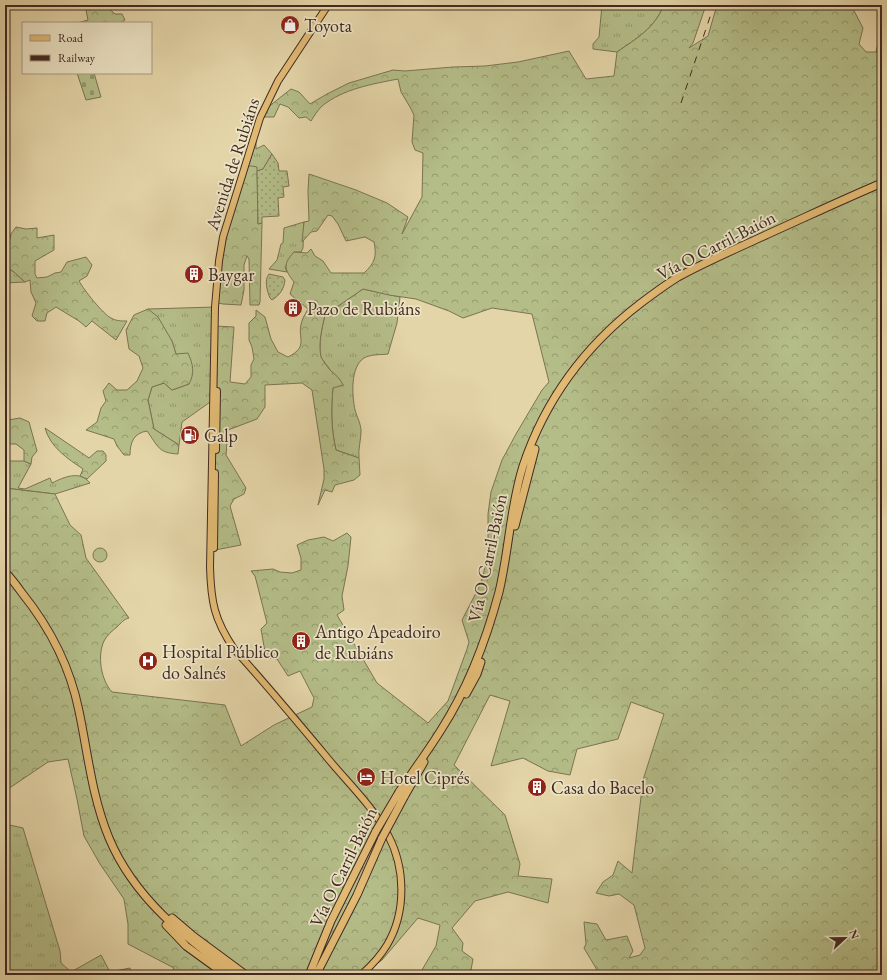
<svg xmlns="http://www.w3.org/2000/svg" width="887" height="980" font-family="'EB Garamond',serif">
<style>
.grass{fill:url(#grass-tufts);stroke:#7a7455}
.forest{fill:url(#forest-crowns);stroke:#7a7455}
.cemetery{fill:url(#cemetery-stones);stroke:#7a7455}
.park{fill:url(#park-dots);stroke:#7a7455}
.lines{fill:none;stroke-linecap:round;stroke-linejoin:round}
.major-casing{stroke:#402a22;stroke-width:8}
.highway-casing{stroke:#402a22;stroke-width:9}
.major{stroke:#e2ba74;stroke-width:6}
.highway{stroke:#e2ba74;stroke-width:7}
.rail{stroke:#402a22;stroke-width:1;stroke-dasharray:7 7;stroke-linecap:butt}
.highway-bridge-casing{stroke:#402a22;stroke-width:9;stroke-linecap:butt}
.highway-bridge{stroke:#e2ba74;stroke-width:7}
.labels{text-anchor:middle;dominant-baseline:central;stroke-width:3.5;stroke-linejoin:round;paint-order:stroke}
.poi-label{font-size:18px;fill:#402a22;stroke:#ede4c6;text-anchor:start}
.street-label{font-size:18px;fill:#402a22;stroke:#ede4c6}
</style>
<defs>
<pattern id="grass-tufts" width="24" height="20" patternUnits="userSpaceOnUse"><rect width="24" height="20" fill="#b4bd88"/><path d="M3 7l-1-3M5 7V3M7 7l1-3M15 17l-1-3M17 17v-4M19 17l1-3" fill="none" stroke="#949a6f"/></pattern>
<pattern id="forest-crowns" width="20" height="18" patternUnits="userSpaceOnUse"><rect width="20" height="18" fill="#b4bd88"/><path d="M2 6a3 3 0 1 1 6 0M12 15a3 3 0 1 1 6 0" fill="none" stroke="#949a6f"/></pattern>
<pattern id="cemetery-stones" width="16" height="16" patternUnits="userSpaceOnUse"><rect width="16" height="16" fill="#b4bd88"/><path d="M2 7V4a2 2 0 0 1 4 0v3zM10 15v-3a2 2 0 0 1 4 0v3z" fill="#949a6f"/></pattern>
<pattern id="park-dots" width="8" height="8" patternUnits="userSpaceOnUse"><rect width="8" height="8" fill="#b4bd88"/><path d="M2 2h.1M6 6h.1" fill="none" stroke="#949a6f" stroke-width="1.8" stroke-linecap="round"/></pattern>
</defs>
<rect width="100%" height="100%" fill="#e4d5a8"/>
<filter id="stains"><feTurbulence type="fractalNoise" baseFrequency=".005" numOctaves="4"/><feColorMatrix values="0 0 0 0 .2 0 0 0 0 .09 0 0 0 0 .02 0 0 0 .5 -.17"/></filter>
<radialGradient id="worn" r=".72"><stop offset=".6" stop-color="#630" stop-opacity="0"/><stop offset="1" stop-color="#630" stop-opacity=".3"/></radialGradient>
<!-- grass -->
<path class="grass" d="M602,5h62c-10,24 -27,33 -47,47l-24,-3v-5l6,-7z
M882,25v27h-6z
M256,131v18l8,-4 8,9 -9,15 -6,2 -1,-4 -11,-1z
M304,222l-1,26 -2,4h-7l-9,15 2,5 -18,-3 8,-9 4,-16 2,-1 1,-15z
M5,266l9,6 11,10 -20,1z
M363,289l37,8 -3,26 -9,31c-8,1 -17,0 -24,4 -14,9 -12,38 -9,52 2,7 6,14 6,21 0,9 -3,18 -2,27l-23,-8c-5,-21 -5,-42 -3,-63l9,-2c-2,-7 -7,-10 -12,-15 -2,-4 -7,-9 -9,-13 -3,-13 1,-29 4,-42z
M215,307l-2,93 -31,22 -3,23 -25,-16 -6,-29 4,-13 12,-4 8,7 17,-6 -13,-30 -4,-13 -24,-32z
M7,461h17l7,3 -13,24 7,1 25,-11 2,5c12,-6 28,-13 38,0l-35,11 -50,-6z
M93 555a7 7 0 1 1 14 0a7 7 0 1 1-14 0Z
M5,824l18,4 37,123 1,12 10,9 30,-17 9,17 20,-4 1,7h-120l-6,-28z"/>
<!-- forest -->
<path class="forest" d="M85,5h20l10,9h7l3,6 -5,3h-43l11,-3z
M664,5h42l-13,38 -4,5 19,-12 9,-31 88,1 2,3 11,1 1,-5h32l12,23 -4,16 7,8h16v923h-282l-16,-27 2,-4 -2,-22 13,2 9,16 21,-4 6,15 -4,7 11,-3 5,-7 -11,-43 -15,-11 -10,2 -13,-3 7,-11 10,-7 5,-14 14,12 11,-93 21,-66 -33,-12 -13,37 -41,10 -7,26 -22,-4 -25,-13 -32,8 19,-65 -20,-6 -36,70 51,50 15,49 -2,12 34,3 -4,24 -40,-11 -33,9 -23,27 11,15 -1,8 11,8 -2,11 -13,2 1,3h-40l17,-29 4,-21 -22,-7 -36,42 -22,15h-181l-7,-4 2,-3 -46,-24v-20l-4,-25 -24,-35 -16,-28 -7,-37 -9,-40 -20,3 -43,29v-303l50,6 15,31 11,10 5,23 43,60c-5,1 -8,5 -12,9 -5,4 -10,8 -13,14 -7,15 -3,39 8,51l113,13 16,41 33,-21 38,-18 2,-9 -14,-27 -12,5 -11,-17 -11,-1 -5,-29 6,-6 -12,-47 -4,-5 22,-2 7,3 12,1 9,-3v-12l-4,-13 11,-5 16,-3 9,4 14,-8 4,4 -3,29 -6,30 2,14 -7,5 40,68 51,40 20,-22 19,-52 2,-7 -7,-22 16,-31 5,-13 5,-23v-39l3,-22 11,-32 14,-26 26,-44 7,-8 -17,-68 -40,-6 -29,10 -14,-7 -33,-12 -27,-4 -26,-6 -38,26c-3,13 -7,29 -4,42 2,4 6,9 9,13 5,5 10,8 13,15l-10,3c-2,20 -2,41 3,62l23,8 1,17 -6,5 -19,5 -3,7 -7,-2 -7,15 6,-26v-10l-12,-79 -10,-7 -37,2v22l-8,12 -29,11 -2,25 20,33 -2,6 -10,5 -4,7 11,39 -31,6 5,-225 19,1 -4,55 15,2 6,-7v-12l3,-6 -2,-12 -3,-7v-17l7,-7v-6l9,7 6,22 7,13 10,5c22,-11 8,-19 14,-36 1,-4 4,-8 6,-12l-18,-15 4,-12c-10,-13 -11,-18 0,-30l13,1 4,-4 4,7 8,5 8,12h33c11,-10 13,-17 10,-31l-9,-5 -19,4 -8,-17 -6,-8 -4,-1 -11,16 -6,1 -9,10 2,-20 5,-1 -1,-30 1,-17 47,16 31,13 21,14 -6,17 20,-37 1,-44 -8,-3 -3,-8 2,-27 -4,-8 -9,-15 -3,-13c-26,5 -55,10 -76,27 -4,4 -8,10 -11,15l-5,-4 -7,1 -11,-11 -8,-3 -6,13h-10l-6,8 5,-14 28,-22 8,3 11,12 17,-10 22,-11 44,-13 12,1 48,-4 32,-1 33,-4 51,-11 17,28 28,-3 3,-24c20,-14 37,-23 47,-47z
M245,166h7l5,1 1,57 4,-1 -2,79 -1,3h-9l-1,-46 -2,-3 -3,9v25l-3,15 -18,-1 -5,-1 1,-42z
M16,227l10,2 11,-1v10l17,-3v15l-19,11v13l2,4 10,-1 8,-4 6,-1 6,-10 19,-5 6,8 -5,11 -8,5c5,9 24,33 32,37 5,3 10,3 16,3l-11,19 -24,-19 -6,6 -7,-6 -23,-14 -9,6 -2,8h-8l-5,-5 4,-13 -5,-11 -1,-12 -5,2 -11,-10 -9,-6v-15l2,-1 4,-16z
M148,309l10,8 14,24 4,13 12,-1c5,11 7,20 1,31l-17,6 -8,-7 -12,4 -4,13 6,29 25,16 -1,9c-20,-1 -20,-8 -31,-23 -13,2 -17,11 -17,24h-6l-7,-9 -3,-7 -28,-9 11,-8 4,-14 5,-7 -3,-10 6,-8 8,7h10l10,-9 6,-13 -4,-12 -10,-7 -3,-19 8,-15z
M20,418l9,4 8,29 -5,6 -1,7 -7,-3v-11l-8,-6h-11v-13h4l-1,-11z
M45,428l44,30 8,-7h6l3,4v6l-19,18 -7,-3 3,-7c-15,-10 -33,-22 -38,-41z"/>
<!-- cemetery -->
<path class="cemetery" d="M77,73h17l7,24 -15,3z"/>
<!-- park -->
<path class="park" d="M272,154l6,9 1,8h8l2,15 -6,1 1,10 -6,1 1,18 -17,1v6l-4,1 -1,-53 6,-2z
M269,274l14,3 2,3c-1,9 -5,15 -13,20l-2,-2c-3,-7 -6,-18 -1,-24z"/>
<g class="lines">
<!-- major casing -->
<g class="major-casing">
<path id="major" d="M328,5l-50,76 -18,37 -37,119 -4,24 -4,46 -5,260c1,35 4,52 24,82 31,34 61,70 91,106 20,25 48,51 63,80 18,34 18,78 -1,110 -7,12 -16,21 -26,30
M216,450l1,-59
M214,548l1,-75"/>
</g>
<!-- highway casing -->
<g class="highway-casing">
<path id="highway" d="M515,526l20,-77
M5,572c6,6 12,14 17,21 29,36 48,73 57,118 9,43 13,86 30,127 25,60 76,100 128,137
M466,694l11,-20 4,-12
M399,792c14,-21 29,-41 42,-62 27,-42 45,-89 58,-138 10,-41 11,-85 24,-126 22,-66 63,-121 118,-163 12,-9 24,-18 37,-26 29,-16 60,-29 90,-43 38,-17 76,-35 114,-51
M404,797l20,-35
M172,918l20,17 54,40
M166,925l20,21 40,29
M309,975l22,-54 45,-90
M316,975l41,-80 25,-57"/>
</g>
<!-- major -->
<use href="#major" class="major"/>
<!-- highway -->
<use href="#highway" class="highway"/>
<!-- rail -->
<path class="rail" d="M681,103l33,-98"/>
<!-- highway-bridge casing -->
<g class="highway-bridge-casing">
<path id="highway-bridge" d="M376,831l23,-39
M382,838l22,-41"/>
</g>
<!-- highway-bridge -->
<use href="#highway-bridge" class="highway-bridge"/>
</g>
<!-- icons -->
<defs>
<g id="shop-disc" transform="scale(1)"><circle r="9.5" fill="#8f2418" stroke="#ede4c6"/><path d="M-5-2.5h2.3a2.7 3.5 0 0 1 5.4 0H5L5.5 6h-11ZM-1.5-2.5h3a1.5 2.3 0 0 0-3 0Z" fill="#fff"/></g>
<g id="building-disc" transform="scale(1)"><circle r="9.5" fill="#8f2418" stroke="#ede4c6"/><path d="M-4-6H4V6H1V3H-1V6H-4ZM-2.5-4.3h1.7v1.8h-1.7ZM.8-4.3h1.7v1.8H.8ZM-2.5-1h1.7V.8h-1.7ZM.8-1h1.7V.8H.8Z" fill="#fff"/></g>
<g id="fuel-disc" transform="scale(1)"><circle r="9.5" fill="#8f2418" stroke="#ede4c6"/><path d="M-5.5-6h7V0h2V4h1.3V-2.5L3-4.5l.8-.8L6-3V5H2.5V1h-1V6h-7ZM-4.2-4.7v3.2H.2V-4.7Z" fill="#fff"/></g>
<g id="hospital-disc" transform="scale(1)"><circle r="9.5" fill="#8f2418" stroke="#ede4c6"/><path d="M-5-5h3v3.5h4V-5h3V5h-3V1.5h-4V5h-3Z" fill="#fff"/></g>
<g id="hotel-disc" transform="scale(1)"><circle r="9.5" fill="#8f2418" stroke="#ede4c6"/><path d="M-6-4.5h1.5V1H6V5H4.5V3h-9V5H-6ZM-4 0a1.8 1.8 0 1 1 3.6 0ZM.5 0V-2.5h3Q6-2.5 6 0Z" fill="#fff"/></g>
</defs>
<g fill-rule="evenodd">
<use href="#shop-disc" x="290" y="25"/>
<use href="#building-disc" x="194" y="274"/>
<use href="#building-disc" x="293" y="308"/>
<use href="#fuel-disc" x="190" y="435"/>
<use href="#building-disc" x="301" y="641"/>
<use href="#hospital-disc" x="148" y="661"/>
<use href="#hotel-disc" x="366" y="777"/>
<use href="#building-disc" x="537" y="787"/>
</g>
<g class="labels">
<!-- poi labels -->
<g class="poi-label">
<text x="304" y="25">Toyota</text>
<text x="208" y="274">Baygar</text>
<text x="307" y="308">Pazo de Rubiáns</text>
<text x="204" y="435">Galp</text>
<text x="315" y="631">Antigo Apeadoiro<tspan x="315" dy="21">de Rubiáns</tspan></text>
<text x="162" y="651">Hospital Público<tspan x="162" dy="21">do Salnés</tspan></text>
<text x="380" y="777">Hotel Ciprés</text>
<text x="551" y="787">Casa do Bacelo</text>
</g>
<!-- street labels -->
<g class="street-label">
<text transform="translate(232 164) rotate(-72)">Avenida de Rubiáns</text>
<text transform="translate(716 245) rotate(-27)">Vía O Carril-Baión</text>
<text transform="translate(487 558) rotate(-78)">Vía O Carril-Baión</text>
<text transform="translate(343 867) rotate(-64)">Vía O Carril-Baión</text>
</g>
</g>
<!-- margin -->
<rect width="887" height="980" fill="none" stroke="#e4d5a8" stroke-width="20"/>
<rect x="6" y="6" width="875" height="968" fill="none" stroke="#402a22" stroke-width="2"/>
<rect x="10" y="10" width="867" height="960" fill="none" stroke="#402a22"/>
<!-- legend -->
<rect x="22" y="22" width="130" height="52" fill="#ede4c6" stroke="#a89a84"/>
<rect x="30" y="35" width="20" height="6" fill="#e2ba74" stroke="#a89a84"/>
<text x="58" y="42" font-size="12" fill="#402a22">Road</text>
<rect x="30" y="55" width="20" height="6" fill="#402a22" stroke="#a89a84"/>
<text x="58" y="62" font-size="12" fill="#402a22">Railway</text>
<!-- north arrow -->
<g transform="translate(845 938) rotate(68)" stroke="#ede4c6" stroke-width="3" paint-order="stroke">
<path d="M0-3L7 15L0 10L-7 15Z" fill="#402a22"/>
<text y="-6" font-size="11" font-weight="bold" text-anchor="middle" fill="#402a22">N</text>
</g>
<rect width="100%" height="100%" filter="url(#stains)"/>
<rect width="100%" height="100%" fill="url(#worn)"/>
</svg>
